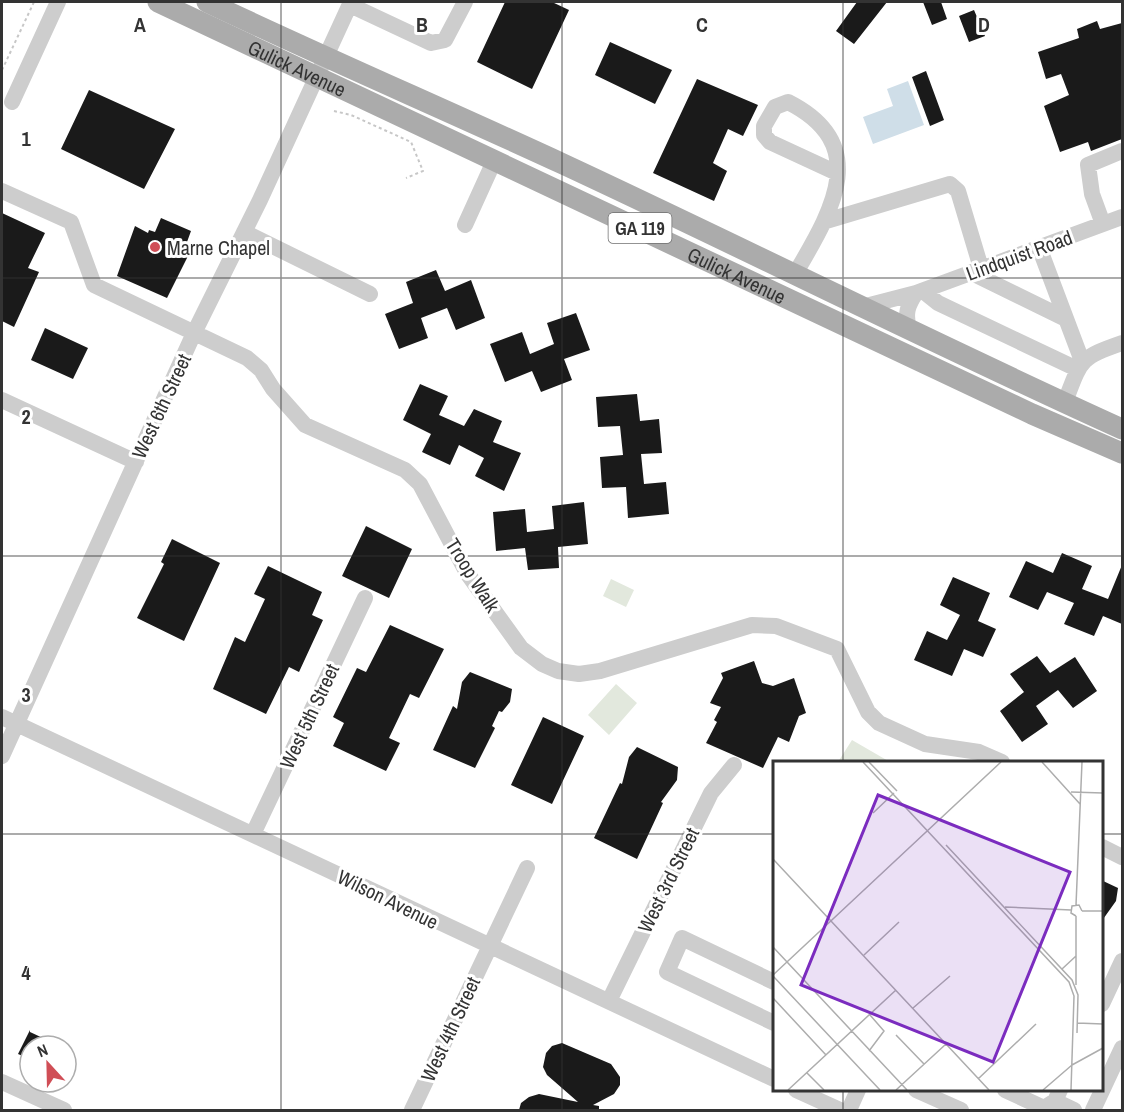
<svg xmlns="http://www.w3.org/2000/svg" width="1124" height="1112" font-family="'Archivo Narrow',sans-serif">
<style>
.green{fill:#e2e8dd}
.water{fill:#cfdee8}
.building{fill:#1a1a1a}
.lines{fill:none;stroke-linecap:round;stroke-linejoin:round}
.path{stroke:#c7c7c7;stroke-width:2;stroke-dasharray:3 3;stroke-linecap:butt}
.minor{stroke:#cdcdcd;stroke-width:16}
.major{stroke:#ababab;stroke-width:21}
.grid{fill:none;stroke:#333;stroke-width:1.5;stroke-opacity:0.55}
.poi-dot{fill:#d04e56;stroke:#fff;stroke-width:2}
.labels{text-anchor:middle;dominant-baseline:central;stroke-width:6;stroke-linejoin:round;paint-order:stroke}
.shield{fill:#fff;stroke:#707070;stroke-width:1.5}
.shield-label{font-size:18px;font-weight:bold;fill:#333}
.street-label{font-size:20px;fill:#333;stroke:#fff}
.poi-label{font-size:20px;fill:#333;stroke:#fff;text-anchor:start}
.inset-road{fill:none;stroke:#adadad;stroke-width:1.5}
.view{fill:#7b2cbf;fill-opacity:0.15;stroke:#7b2cbf;stroke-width:3}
.inset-edge{fill:none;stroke:#333;stroke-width:3}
.grid-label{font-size:20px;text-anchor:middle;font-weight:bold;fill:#333;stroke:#fff;stroke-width:6;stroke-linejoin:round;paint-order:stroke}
</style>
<rect width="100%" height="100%" fill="#fff"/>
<!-- green -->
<path class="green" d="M611,579l23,11 -8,17 -23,-11z
M616,684l21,19 -28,32 -21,-20z
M852,740l38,22h-52z"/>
<!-- water -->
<path class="water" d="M908,81l16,44 -51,19 -10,-27 30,-11 -6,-17z"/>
<!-- building -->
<path class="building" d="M505,2h47l17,8 -37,79 -55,-27z
M857,2h30l-33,42 -18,-13z
M923,2h18l6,17 -15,6z
M974,10l11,26 -16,6 -10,-26z
M1097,21l3,8 22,-6v116l-31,12 -3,-9 -28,10 -16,-46 25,-11 -8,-21 -15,5 -8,-27 41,-14 -2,-9z
M610,42l62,28 -17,34 -60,-29z
M926,71l18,49 -14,6 -18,-49z
M697,79l61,26 -15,31 -15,-7 -15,34 14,8 -13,30 -61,-28z
M89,90l86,39 -31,60 -83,-40z
M2,213l43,20 -17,35 11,4 -25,55 -12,-6z
M161,218l30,13 -4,11 2,1 -2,7 3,2 -23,46 -50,-22 18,-50 13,7 1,-3 6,2z
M436,270l9,21 26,-11 14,38 -29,12 -9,-22 -26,10 7,20 -29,11 -14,-35 28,-11 -7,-21z
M576,313l14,37 -26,9 8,21 -31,12 -9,-21 -27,11 -15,-38 32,-12 8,22 24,-10 -7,-21z
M45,328l43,20 -15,31 -42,-19z
M420,384l28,12 -9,19 25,11 10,-17 28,12 -9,21 28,11 -17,38 -29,-15 9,-18 -25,-13 -9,20 -28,-13 9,-18 -28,-14z
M637,394l3,27 19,-2 3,34 -21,1 3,30 22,-2 3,32 -41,4 -2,-31 -24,1 -2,-31 23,-2 -3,-29 -22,1 -2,-30z
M584,502l4,42 -30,3 1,21 -31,2 -3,-22 -29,3 -3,-39 32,-3 2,23 27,-3 -2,-23z
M366,526l46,23 -23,49 -47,-22z
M172,539l48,24 -36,78 -47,-23 27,-54 -3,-2z
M1062,553l30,13 -10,23 26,10 14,-34v59l-19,-8 -9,20 -30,-12 10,-21 -27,-11 -9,18 -29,-13 17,-36 27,12z
M268,566l54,26 -10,23 11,5 -24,52 -10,-5 -23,47 -53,-25 22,-52 10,5 20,-43 -11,-5z
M953,577l37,16 -12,28 18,8 -13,28 -19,-8 -12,27 -38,-16 13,-29 20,9 13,-25 -20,-10z
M390,625l54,24 -25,49 -9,-4 -21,44 11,5 -14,28 -53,-25 11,-23 -11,-6 24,-49 9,4z
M1037,656l13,17 25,-16 22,34 -24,17 -15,-18 -22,16 12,18 -26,18 -22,-31 24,-19 -14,-18z
M754,661l8,22 11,3 21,-8 12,35 -7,3 -10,26 -11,-5 -15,31 -57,-25 11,-21 -3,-2 7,-13 -11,-4 13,-25 -2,-5z
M470,672l42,17 -2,13 -8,10 -3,-1 -7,15 3,2 -20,40 -42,-18 20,-44 4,3 5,-27z
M543,717l41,19 -32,68 -41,-19z
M637,747l41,20 -1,13 -16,22 2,1 -26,56 -43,-21 26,-55 2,1 7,-27z
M1101,880l17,8 -2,13 -15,21z
M30,1030v2l30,14h-30v13l-12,-5z
M562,1043l49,21 9,13v8l-6,9 -21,11 6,1v4h-80l2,-7 8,-6 10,-3 39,8 -31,-27 -4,-8 3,-14 6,-7z"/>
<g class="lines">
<!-- path -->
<path class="path" d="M2,70l32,-68
M334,111l17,4 60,27 12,29 -17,7"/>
<!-- minor -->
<path class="minor" d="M350,5l81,38 14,-3 20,-38
M12,102l46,-100
M2,191l69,31 23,63 153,73 14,12 12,19 32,36 100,45 15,14 47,89 54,75 21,16 16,7 21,3 21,-3 152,-46 24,1 61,23 31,63 11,11 46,21 54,8 23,10
M826,221l124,-37 8,7 23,77
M1103,224l-11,-30 -4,-29 34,-14
M465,225l30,-66
M244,232l126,62
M1039,247l43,114
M970,272l96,47
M794,276c35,-61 81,-130 -6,-174l-13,5 -11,19v9l6,7 67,31
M923,291l15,12 139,66
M862,307l54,-14 206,-76
M909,329c-4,-15 -2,-23 7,-36
M2,400l134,62
M1065,402c16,-42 14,-44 57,-59
M2,717l772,362
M2,756l192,-423 66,-133 91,-198
M253,834l112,-236
M1102,847l20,10
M774,982l-92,-44 -15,34 107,51
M609,1001l102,-208 23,-28
M1102,1004l20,-43
M2,1082l62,28
M796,1090l44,20
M916,1090l45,20
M1005,1090l39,18 11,-7
M1060,1090l-5,11 19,9
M412,1110l115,-242
M849,1110l9,-20
M1093,1110l29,-62"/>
<!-- major -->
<g class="major">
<path id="s1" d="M158,2l874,412 90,39"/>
<path d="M207,2c118,56 237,107 356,162 187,87 371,180 559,265"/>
</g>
</g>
<!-- grid -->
<path class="grid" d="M281,2v1108M562,2v1108M843,2v760M2,278h1120M2,556h1120M2,834h772M1102,834h20M843,1090v20"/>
<!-- markers -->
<circle class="poi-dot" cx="155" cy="247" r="6"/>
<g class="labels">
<!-- shield labels -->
<rect class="shield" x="608.5" y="213" width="63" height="30" rx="4.5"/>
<g class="shield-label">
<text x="640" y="228">GA 119</text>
</g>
<!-- street labels -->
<g class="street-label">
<text stroke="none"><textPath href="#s1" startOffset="154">Gulick Avenue</textPath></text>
<text transform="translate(1019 255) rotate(-20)">Lindquist Road</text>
<text stroke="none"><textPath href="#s1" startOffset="640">Gulick Avenue</textPath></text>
<text transform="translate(161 406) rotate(-65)">West 6th Street</text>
<text transform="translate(473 575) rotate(58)">Troop Walk</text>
<text transform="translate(309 716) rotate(-65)">West 5th Street</text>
<text transform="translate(668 880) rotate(-64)">West 3rd Street</text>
<text transform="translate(388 899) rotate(26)">Wilson Avenue</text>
<text transform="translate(450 1029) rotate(-65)">West 4th Street</text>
</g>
<!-- poi labels -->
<g class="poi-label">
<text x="167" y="247">Marne Chapel</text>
</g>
</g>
<!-- overview -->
<g transform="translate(773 761)">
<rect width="330" height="330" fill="#fff"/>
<path class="inset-road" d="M90,1l206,220 5,14 -3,94M96,1l28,29M269,1l38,42M298,31l32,1M100,52l21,-20M173,84l126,135 6,15 -1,38M0,98l216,231M303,144l6,-143M232,146l66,3M309,150h21M303,155l-5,-3 1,-7 7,-1 3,6M0,186l134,143M91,194l35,-33M289,208l14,-13M0,214l228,-213M0,215l107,114M303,224v-69M0,237l53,57M140,247l37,-32M304,262l26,1M123,274l28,29M96,290l15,-20 -14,-16M299,304l31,-17M34,312l17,17M205,318l58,-55M15,329l108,-100M123,329l50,-46M270,329l29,-25"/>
<path class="view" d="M105,34l192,77 -77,190 -192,-77z"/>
<rect width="330" height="330" class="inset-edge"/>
</g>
<g class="grid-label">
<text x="140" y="32">A</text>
<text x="422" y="32">B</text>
<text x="702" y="32">C</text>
<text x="984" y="32">D</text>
<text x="26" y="146">1</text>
<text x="26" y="424">2</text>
<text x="26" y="702">3</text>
<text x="26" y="980">4</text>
</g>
<!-- border -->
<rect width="1124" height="1112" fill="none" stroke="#333333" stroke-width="6"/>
<!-- north arrow -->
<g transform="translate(48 1064) rotate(338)"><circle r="28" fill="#ffffff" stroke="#adadad" stroke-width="1.5"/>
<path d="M0-4.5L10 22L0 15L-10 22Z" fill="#d04e56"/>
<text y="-9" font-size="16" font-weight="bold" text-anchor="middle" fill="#333333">N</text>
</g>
</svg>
